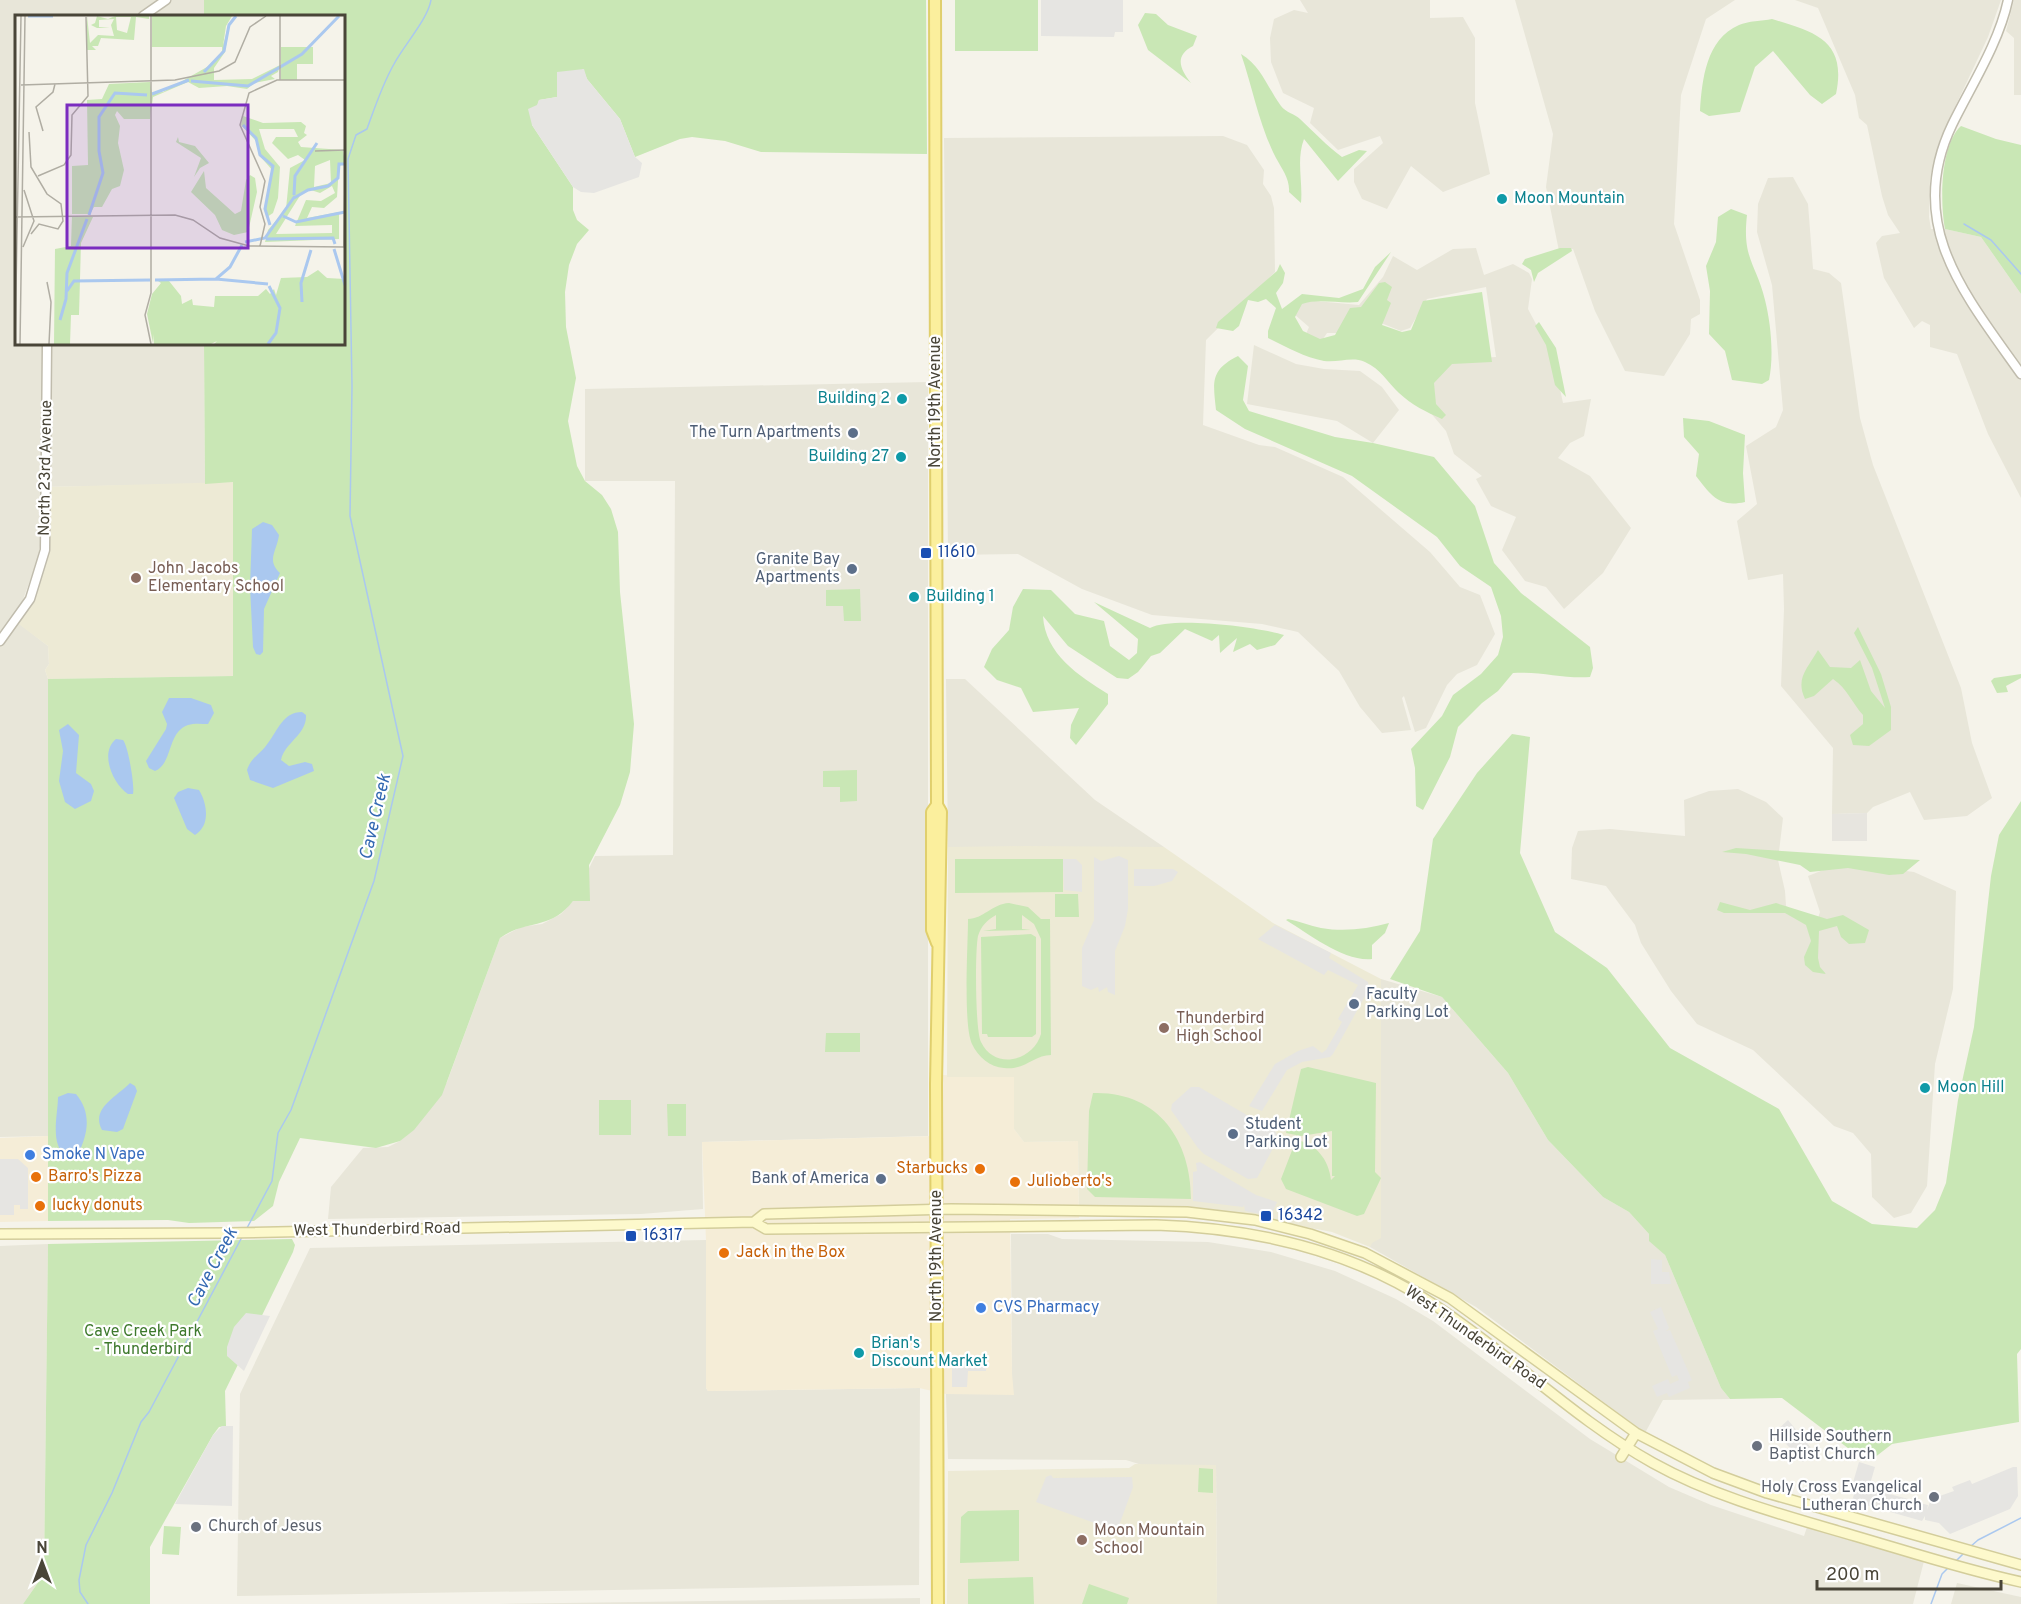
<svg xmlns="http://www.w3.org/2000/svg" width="2021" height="1604" font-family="Overpass,sans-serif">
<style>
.residential{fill:#e8e6d9}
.commercial{fill:#f5edd7}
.industrial{fill:#e7e5df}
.education{fill:#edead5}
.green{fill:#c9e7b5;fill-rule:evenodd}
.parking{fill:#e6e5e2}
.water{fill:#aac8ef}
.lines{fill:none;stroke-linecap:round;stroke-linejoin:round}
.stream{stroke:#aac8ef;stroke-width:1.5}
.tertiary-casing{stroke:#c0bcad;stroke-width:11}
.secondary-casing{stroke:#d3cd9b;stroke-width:12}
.primary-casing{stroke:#e0cf6d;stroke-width:14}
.tertiary{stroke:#fff;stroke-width:8}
.secondary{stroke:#fdf9cc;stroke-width:9}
.primary{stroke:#fbef9d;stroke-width:10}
.culture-dot{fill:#0f9aa8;stroke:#fff;stroke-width:2}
.service-dot{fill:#5c6f8a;stroke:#fff;stroke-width:2}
.transit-dot{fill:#1a4fb4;stroke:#fff;stroke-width:2}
.education-dot{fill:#8d6e63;stroke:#fff;stroke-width:2}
.shop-dot{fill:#3f7fe0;stroke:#fff;stroke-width:2}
.food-dot{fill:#e8710a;stroke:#fff;stroke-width:2}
.worship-dot{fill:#6b7280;stroke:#fff;stroke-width:2}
.labels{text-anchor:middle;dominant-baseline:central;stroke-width:4.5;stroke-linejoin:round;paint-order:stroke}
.culture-label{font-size:16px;fill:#0d838f;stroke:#fff;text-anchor:start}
.street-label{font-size:16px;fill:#494538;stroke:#fff}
.service-label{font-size:16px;fill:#4e5e75;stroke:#fff;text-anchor:end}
.transit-label{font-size:16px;fill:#164399;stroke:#fff;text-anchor:start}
.education-label{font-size:16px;fill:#785e54;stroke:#fff;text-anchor:start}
.shop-label{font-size:16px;fill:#366cbe;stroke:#fff;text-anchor:start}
.food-label{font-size:16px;fill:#c56008;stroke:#fff;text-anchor:start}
.park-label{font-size:16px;fill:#3e792d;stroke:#fff}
.worship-label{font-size:16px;fill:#5b616d;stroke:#fff;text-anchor:start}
.water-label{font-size:18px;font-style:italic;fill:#3469b2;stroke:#fff}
.inset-river{fill:none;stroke:#aac8ef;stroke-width:3}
.inset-road{fill:none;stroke:#b0ada3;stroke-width:1.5}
.view{fill:#7b2cbf;fill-opacity:0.15;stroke:#7b2cbf;stroke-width:3}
.inset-edge{fill:none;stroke:#494538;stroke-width:3}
</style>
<rect width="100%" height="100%" fill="#f5f3ea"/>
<!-- residential -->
<path class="residential" d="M0,0h204v16h-188v328h188l1,140 -164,3v53l-3,19 -16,43 -10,16 36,28 1,18 -4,6 3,9v457l-48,1z
M1300,0h130v18l33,-1 12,21v65l15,71 -47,18 -32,-26 -24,43 -25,-10 -8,-17v-13l29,-26 -3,-7 -42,14 -28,-27 4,-15 -31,-15 -12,-31 -1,-24 4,-19 20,-9 14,3z
M1515,0h220l-29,19 -25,76 -7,129 26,76v14l-9,5 -1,15 -26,42 -39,-5 -30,-60 -22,-62 -14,2 -13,-64 7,-53z
M1795,0h206l-13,37 -48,102 -10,40 -1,38 2,12h14l36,8 40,57v204l-33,-64 -31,-80 -27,-7v-22l-8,-4 -8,7 -30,-50 -8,-35 6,-7 18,-3 -12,-18 -6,-19 -15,-71 -8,-7 -4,-23 -37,-87z
M2014,0h7v95h-7v-57l-8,-7z
M1223,136l24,9 17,25 -1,14 8,12 3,12 1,64 -69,68 -3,85 56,20 16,2 68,30 87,75 30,35 20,8 15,39 -18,31 -20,9 -10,11 -21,43 -11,4 -11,-36 -2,2 9,32 -29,3 -22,-26 -21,-36 -41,-39 -36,-8 -110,-9 -70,-26 -64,-35 -70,1 -4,-417z
M1793,177l15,27 5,65 16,4 12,10 19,135 13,47 88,223 11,55 20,55 -25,18 -43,4 -14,-28 -37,15 -6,6 -35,1 1,-66 -52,-62 3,-77 -1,-35 -35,6 -11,-59 20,-17 -11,-58 30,-19 7,-17 -11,-125 -15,-53 1,-28 10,-26z
M1476,248l8,27 29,-11 16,9 3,6 -4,30 25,47 10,47 28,-4 -7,37 -14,7 -12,15 32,18 41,52 -28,45 -39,36 -18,-22 -21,-6 -23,-31 14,-33 -25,-11 -15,-27 6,-3 -28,-22 -8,-23 -17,-20 1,-29 21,-22 45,-3 -10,-70 -59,12 -17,29 -9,3 -50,-20 -12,22h-12l-6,9 -15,-8 3,-7 -15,-13 5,-11 6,-3 54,5 24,-28 10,-21 24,14 36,-21z
M1254,345l42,19 28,5 36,2 22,16 17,23 -26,33 -36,-22 -90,-17z
M928,382v754l-226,6 1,67 -62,5 -313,5 3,-32 32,-39 25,-1 12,-6 47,-59 53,-144 21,-11 21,-3 19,-10 12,-13 22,-45 78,-1 2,-374h-90v-92z
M946,679h19l130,121 69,47h-216z
M1738,789l28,13 17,16 -5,42 7,31 1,15 30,18 4,-12 -12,-36 33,-13 73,9 42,19 -3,98 -18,75 -8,122 -16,27 -17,5 -22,-21 -1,-43 -18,-21 -19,-7 -81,-76 -56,-26 -26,-33 -30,-48 -6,-18 -29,-39 -35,-7 1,-31 6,-17 32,-2 75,7 -1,-36 25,-9z
M1381,979l61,18 66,76 40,67 55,57 26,15 20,22 16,21 56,133 9,11 -67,1 -18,33 -169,-126 -106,-60z
M1011,1234h37l14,5 146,3 63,10 64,19 61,28 37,22 157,118 79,48 42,18 93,31 3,-9 117,34 -11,43h-696l-1,-139h-74l-16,-5 -178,-1 -2,-65 66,-1z
M706,1240v148l2,3 212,-3 -1,197 -682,11 3,-202 70,-146z
M48,1244l-4,330 -21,30h-23v-358z
M1957,1583l64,14v7h-70z
M920,1598v6h-421z"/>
<!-- commercial -->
<path class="commercial" d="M937,1075l77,1v53l10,13 54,-1 1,77 -69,1 2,155 2,21 -68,-1 -27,-6 -211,3 -2,-3v-148l-4,-98 234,-6z
M48,1136v85l-48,1v-84z"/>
<!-- industrial -->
<path class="industrial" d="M1867,813v28h-35v-27z"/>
<!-- education -->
<path class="education" d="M233,482v194l-185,3 -3,-9 4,-6 -1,-18 -32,-24 26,-58 5,-77z
M1026,846l138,1 109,76 108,56v259l-9,5 -2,4 -38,-15 -120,-23 -133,-3 -1,-65 -54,1 -10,-13v-52h-67l1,-230z
M1135,1464l81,1 1,139h-270l1,-133 181,-3z"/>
<!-- green -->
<path class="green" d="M204,0h722l1,154 -166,-2 -36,-11 -33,-4 -12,2 -45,18 -15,-38 -33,-40 -4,-10 -26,28 -18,3 -7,25 41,62v23l4,10 12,10 -12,14 -8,21 -4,27 1,35 10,51 -8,43 9,45 8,15 17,14 9,14 7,23 2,60 14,132 -4,48 -10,33 -31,60 1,36h-17c-23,30 -47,18 -73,37l-58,157 -28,35 -14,11 -24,7 -76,-10 -21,44 -6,24 -19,15 -65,2 -21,-3 -120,1v-542l185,-3v-194l-28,2 -1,-140h140v-328h-140z
M955,0h83v51h-83z
M1145,13l11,1 12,11 29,11 -4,10c-19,10 -13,23 -2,37l-43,-33 -10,-25z
M1772,19c44,13 75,22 64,75l-14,10 -12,-9 -37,-44 -18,16 -15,45 -31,4 -9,-5c2,-31 6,-72 39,-86 9,-4 23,-4 33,-6z
M1241,54c21,13 26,33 40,52 4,6 14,8 19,13 15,14 26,26 42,38l17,-7 8,1 -29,30 -34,-42c-8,21 -1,42 -3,64l-12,-11c1,-13 -7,-23 -13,-34 -17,-33 -23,-69 -35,-104z
M1961,126l35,13 25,6v149l-40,-57 -36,-8c-5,-26 -5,-84 16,-103z
M1731,209l16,6c-5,44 9,48 18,85 6,24 9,56 4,80l-7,4 -30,-4 -7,-29 -16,-17 1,-43 -4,-25 10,-24 2,-25z
M1560,248h11l1,3 -34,22 -4,9 -3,-12 -9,-6 3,-5z
M1391,252l-33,50c-18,2 -40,-4 -56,2l-7,13 8,14 17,8 15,-4 15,-27 11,-1 18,-24 6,-1 7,5 -5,13 4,3 -9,22 20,7 9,-2 12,-29 59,-9 10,70 -40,2 -18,19 2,21 10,11 -4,4c-16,-7 -30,-14 -43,-26 -12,-11 -18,-24 -34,-31 -13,-6 -27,1 -41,-1 -20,-4 -38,-14 -56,-23v-7l8,-23 -10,-9 -8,3 -10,-2 -9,26 -6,5 -17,-3 2,-6 59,-51 3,-7 5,9 -2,10 -7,10 6,16 20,-15 37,4 24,-9 12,-22z
M1539,322l17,26 10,49 -11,-12 -9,-40 -11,-19z
M1238,356l10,10 -5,34 6,11 86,26 38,6 61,14 41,49 19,57 27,30 69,54 3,21 -3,9c-26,2 -50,-6 -77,-4l-15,18 -16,12 -24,24 -8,30 -27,53 -7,-4 -1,-38 -4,-19 31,-33 11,-21 28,-21 17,-19 5,-18 -2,-21 -10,-29 -31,-21 -23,-29 -85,-61 -107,-47 -29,-19c-3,-28 -6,-40 22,-54z
M1683,418l26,3 36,14 -2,38 2,29c-26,6 -34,-7 -49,-26l3,-22 -15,-17z
M860,589l1,32h-17l-1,-15h-17v-16z
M1023,589l28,1 24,24 29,7 6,25 19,14 8,-7 1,-14 -44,-37 56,26c22,-12 109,-1 134,7l-9,10 -18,5 -7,-6 -17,8 4,-14 -17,15 -1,-18 -7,6 -27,-12 -25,24 -9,3 -13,16 -10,7 -11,-1 -49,-32 -25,-30c2,38 36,60 65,78v10l-32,41 -6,-7 1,-13 8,-17 -46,4 -12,-24 -24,-8 -13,-13 8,-18 17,-19 4,-23z
M1858,627l23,47 10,33v23l-22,16 -16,-1 -3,-10 13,-11v-9c-11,-12 -16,-27 -30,-36l-19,17 -9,3c-10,-21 3,-31 13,-49l12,17 21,1 9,-8 11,31 14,17 -13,-40 -18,-35z
M2021,674v4l-15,8 2,6 -11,1 -6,-12 3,-3z
M1512,734l18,3 -10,116 35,79 52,36 63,80 109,61 53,92 40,23 45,4 18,-18 11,-27 12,-83 16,-73 17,-151 8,-41 22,-34v548l-4,5 2,68 -127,22 -18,14h-13l-79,-60 -52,1 -9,-11 -56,-133 -16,-14v-7l-20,-22 -26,-15 -55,-57 -40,-67 -66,-76 -52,-18 30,-48 13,-92 44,-66z
M857,770v31l-17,1v-15h-17v-16z
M1736,848l184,12 -17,14 -14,1 -41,-7 -38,4 -10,-7 -54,-11 -24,-2z
M955,859h108v33l-108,1z
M1055,894h23l1,23h-24z
M1720,902l30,8 26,-7 51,16 16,-4 26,15 -4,13 -16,1 -8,-7 -4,-11 -18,5 -1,27 2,9 6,7 -13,-2 -8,-7 -1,-8 7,-16 -5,-16 -21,-12h-61l-7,-3z
M1009,903l19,4 13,12h9l1,136c-17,0 -27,16 -47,13 -14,-1 -26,-11 -32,-24 -9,-19 -4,-99 -4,-125 15,0 24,-15 41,-16zM1022,915l12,9 7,15v95c-8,27 -46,37 -60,8 -6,-12 -6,-92 -3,-106 3,-10 9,-16 18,-21v14l-13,2 48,-1 -9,-1z
M1288,919c11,2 22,7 33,9 23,4 46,1 68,-5l-4,10 -13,12v14c-28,3 -63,-25 -86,-39z
M1031,934l5,3v97l-4,3h-44l-1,-3h-5l-1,-97z
M826,1033h34v19h-35z
M1308,1067l68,16 -1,89 6,6 -17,36 -7,2 -71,-27 -5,-10 15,-39c20,3 33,20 35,40l4,-4h-3v-45l-31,5 -15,-3 15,-64z
M1093,1093c65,-2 98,47 98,106l-96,-2 -8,-8 2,-78z
M599,1100h32v35h-32z
M667,1104h19v32h-18z
M292,1239l3,6 -2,7 -68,139 1,35 -7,1 -6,8 -63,112v57h-127l21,-30 4,-330z
M1199,1468l14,1v24l-15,-1z
M1019,1510v51l-59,2 1,-46 7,-6z
M164,1526l17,1 -2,28 -17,-1z
M1033,1577l1,27h-66v-25z
M1089,1584l40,14 -2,6h-45z"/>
<!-- parking -->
<path class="parking" d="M1041,0h82v32h-8l-1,5 -73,-1z
M584,69l3,10 33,40 15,38 7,6 -3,14 -45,16 -13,-1 -8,-5 -41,-62 -4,-16 9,-4 2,-5 18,-3v-25z
M1119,856l9,4v49l-3,17 -10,25v44l-7,-3 -1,-5 -8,5 -1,-5 -7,3 -9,-4v-38l12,-28v-63l7,4z
M1063,859h13l6,6v27l-18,-2z
M1134,869h39l5,3 -6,9 -18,5h-20z
M1275,925l56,28 -2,5 39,24 1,7 -36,65 -3,3 -28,5 -15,8 -25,41 -13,-5 26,-42 23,-13 15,-5 9,7 4,-3 16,-28 -4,-3 20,-34 -30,-15 -4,5 -66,-36z
M1191,1087h8l77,45 2,7 -21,39 -9,1 -44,-25 -6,-6 -27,-38 1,-6z
M0,1159h18l10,9v41h-8v-4h-6v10h-14z
M1200,1162l56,33 21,7 -6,14 -26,-5 -1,-6 -1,2 -50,-6v-29l4,-1 -1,-8z
M1651,1259l11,1v12h7l2,12h-20z
M1661,1307l8,21 -3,3 4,-1 22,50 -4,2 2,6 -21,9 -2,-4 -10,4 -5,-11 16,-7 2,5 9,-4 -2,-5 -5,2 -19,-46 5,-2 -8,-17z
M246,1313l24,3 -26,55 -17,-15v-9l7,-20z
M952,1360h34v11h-18l-1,16h-15z
M1788,1420l25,30 -10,12 -28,-30z
M222,1426h11l-1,80 -57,-2 38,-69z
M1859,1462l16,5 -7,24h-5l7,2 1,-4 37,10 -1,5 8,2 1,-4 12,3 -1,5 4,-11 23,-8 -2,-4 18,-7 2,4 41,-17h4l1,29 -8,13 -60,25 -11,-11 -14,-3v-4l-3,5 -70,-20 4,-13 -4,-2z
M1051,1475l2,3 79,-1 1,10 -16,44 -81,-29 10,-25z"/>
<!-- water -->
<path class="water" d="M263,522l9,3 7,10c-2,16 -13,25 1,38l-16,36 -1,43 -3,3 -4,-1 -3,-7 -3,-60 2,-58z
M169,698h22l20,7 3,8 -6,11c-6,0 -14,-1 -20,1 -21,7 -15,39 -33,46l-6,-3 -3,-7 20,-32 1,-5 -5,-12z
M302,712l4,3c1,20 -21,27 -25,45l8,6 16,-4 7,2 2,7 -41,17 -23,-8 -3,-10c4,-13 14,-16 21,-27 10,-13 15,-31 34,-31z
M68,724l11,11 -3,38 15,11 3,7 -3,10 -16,8 -10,-7 -6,-21 4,-30 -4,-21z
M116,739l7,1c5,5 12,47 10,54h-5c-15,-10 -29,-41 -12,-55z
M188,788l11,2c8,13 12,35 -4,45l-8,-6 -13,-31 4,-6z
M130,1083l5,3 2,5 -14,38 -6,3 -15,-2c-12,-22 16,-34 28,-47z
M68,1093l8,1c16,19 12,40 2,60l-11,3c-18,-12 -9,-42 -9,-60z"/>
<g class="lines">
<!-- stream -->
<path class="stream" d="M1964,224l27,16 30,34
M247,1228l25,-47 6,-48 13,-23 83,-229 29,-125 -53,-240 2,-130 -4,-227 8,-24 11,-6c8,-22 15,-44 27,-65 10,-19 34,-45 37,-64
M1970,1547l8,-7 43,-22
M1955,1562l9,-9
M88,1604l-8,-12 -1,-12 7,-35 26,-52 29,-71 8,-10 93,-175
M1931,1604l11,-30 7,-7"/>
<!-- tertiary casing -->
<g class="tertiary-casing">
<path id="tertiary" d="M2008,0c-9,43 -37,86 -56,125 -48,100 14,171 69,249
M143,16l23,-16
M0,641l30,-42 15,-49 2,-206"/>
</g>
<!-- secondary casing -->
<g class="secondary-casing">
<path id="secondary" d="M754,1222l10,-8 187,-5 236,3 68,8 55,14 55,19 85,45 186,135 77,40 54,20 254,72
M0,1234l227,-1 527,-11 12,7 390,-4c97,3 195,25 277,79 76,49 141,115 220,159 63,35 134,53 202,73 55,16 110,34 166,46
M1621,1457l15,-24"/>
</g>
<!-- primary casing -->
<g class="primary-casing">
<path id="primary" d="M935,0l2,805 4,7 -5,272 2,520
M937,943l-5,-13v-118l5,-7"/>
</g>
<!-- tertiary -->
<use href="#tertiary" class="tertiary"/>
<!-- secondary -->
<use href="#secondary" class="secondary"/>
<!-- primary -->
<use href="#primary" class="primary"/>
</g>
<!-- markers -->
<g class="culture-dot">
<circle cx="1502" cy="199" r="6"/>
<circle cx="902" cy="399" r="6"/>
<circle cx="901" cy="457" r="6"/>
<circle cx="914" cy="597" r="6"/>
<circle cx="1925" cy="1088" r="6"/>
<circle cx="859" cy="1353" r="6"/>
</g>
<g class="service-dot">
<circle cx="853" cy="433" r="6"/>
<circle cx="852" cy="569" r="6"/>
<circle cx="1354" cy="1004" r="6"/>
<circle cx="1233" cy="1134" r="6"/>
<circle cx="881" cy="1179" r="6"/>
</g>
<g class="transit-dot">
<rect x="920" y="547" width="12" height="12" rx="3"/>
<rect x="1260" y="1210" width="12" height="12" rx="3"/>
<rect x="625" y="1230" width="12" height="12" rx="3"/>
</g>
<g class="education-dot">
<circle cx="136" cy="578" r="6"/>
<circle cx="1164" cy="1028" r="6"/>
<circle cx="1082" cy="1540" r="6"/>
</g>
<g class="shop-dot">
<circle cx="30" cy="1155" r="6"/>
<circle cx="981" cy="1308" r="6"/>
</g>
<g class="food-dot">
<circle cx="980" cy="1169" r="6"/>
<circle cx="36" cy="1177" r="6"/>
<circle cx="1015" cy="1182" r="6"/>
<circle cx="40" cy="1206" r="6"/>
<circle cx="724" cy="1253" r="6"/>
</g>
<g class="worship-dot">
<circle cx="1757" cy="1446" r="6"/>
<circle cx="1934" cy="1497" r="6"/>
<circle cx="196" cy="1527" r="6"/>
</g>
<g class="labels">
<!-- culture labels -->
<g class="culture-label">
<text x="1514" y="199">Moon Mountain</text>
<text x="890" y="399" text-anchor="end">Building 2</text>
<text x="889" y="457" text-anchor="end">Building 27</text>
<text x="926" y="597">Building 1</text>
<text x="1937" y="1088">Moon Hill</text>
<text x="871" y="1344">Brian's<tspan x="871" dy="18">Discount Market</tspan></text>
</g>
<!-- street labels -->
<g class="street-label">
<text transform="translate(936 402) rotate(-90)">North 19th Avenue</text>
<text transform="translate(46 468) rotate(-89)">North 23rd Avenue</text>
<text transform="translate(377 1230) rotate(-1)">West Thunderbird Road</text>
<text transform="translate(937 1256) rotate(-90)">North 19th Avenue</text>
<text transform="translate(1475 1338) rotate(35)">West Thunderbird Road</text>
</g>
<!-- service labels -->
<g class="service-label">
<text x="841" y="433">The Turn Apartments</text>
<text x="840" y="560">Granite Bay<tspan x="840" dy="18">Apartments</tspan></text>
<text x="1366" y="995" text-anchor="start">Faculty<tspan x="1366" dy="18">Parking Lot</tspan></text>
<text x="1245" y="1125" text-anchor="start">Student<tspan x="1245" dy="18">Parking Lot</tspan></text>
<text x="869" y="1179">Bank of America</text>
</g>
<!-- transit labels -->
<g class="transit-label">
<text x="938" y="553">11610</text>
<text x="1278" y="1216">16342</text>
<text x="643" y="1236">16317</text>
</g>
<!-- education labels -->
<g class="education-label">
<text x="148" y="569">John Jacobs<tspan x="148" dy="18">Elementary School</tspan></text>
<text x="1176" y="1019">Thunderbird<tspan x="1176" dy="18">High School</tspan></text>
<text x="1094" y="1531">Moon Mountain<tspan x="1094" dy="18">School</tspan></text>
</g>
<!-- shop labels -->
<g class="shop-label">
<text x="42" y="1155">Smoke N Vape</text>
<text x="993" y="1308">CVS Pharmacy</text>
</g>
<!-- food labels -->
<g class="food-label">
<text x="968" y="1169" text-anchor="end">Starbucks</text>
<text x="48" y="1177">Barro's Pizza</text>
<text x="1027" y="1182">Julioberto's</text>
<text x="52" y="1206">lucky donuts</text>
<text x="736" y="1253">Jack in the Box</text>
</g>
<!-- park labels -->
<g class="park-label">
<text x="143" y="1332">Cave Creek Park<tspan x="143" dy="18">- Thunderbird</tspan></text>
</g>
<!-- worship labels -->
<g class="worship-label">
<text x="1769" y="1437">Hillside Southern<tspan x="1769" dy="18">Baptist Church</tspan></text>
<text x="1922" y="1488" text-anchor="end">Holy Cross Evangelical<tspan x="1922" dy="18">Lutheran Church</tspan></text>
<text x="208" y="1527">Church of Jesus</text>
</g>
<!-- water labels -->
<g class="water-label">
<text transform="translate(376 817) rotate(-77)">Cave Creek</text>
<text transform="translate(213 1268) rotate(-62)">Cave Creek</text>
</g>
</g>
<!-- overview -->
<g transform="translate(15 15)">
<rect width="330" height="330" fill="#f5f3ea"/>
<path d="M72,1l3,27 8,-8 16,1 -3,-11 3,-6 -15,1v7l11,1h-13l-6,-3 4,-2 2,-7 11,3 7,-3h34v3l-13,-2 -2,23 -33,-2 -3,8h-6l4,4h-9zM101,2h15l-4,16 -10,-3zM137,1h80l-6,10 -3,20 5,-20 2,-3 -5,29 -11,16v12l38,-1 28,-14 -2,7 -7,4 4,3 -21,4 -7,6 -20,-3 -28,2 -11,-6 -35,15 -3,22h-26l-7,-8 -2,4 5,11 -2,17 6,27 -4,16 -8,3 -10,18h-8l-4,7h-18v-48l16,-1 -1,-65 15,-1 7,-15 41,-2 2,11 11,-1 51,-29 8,-12v-4h-70zM266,32h32v17h-16v16h-16zM228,101l20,7 38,-1 5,4 -2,7 3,2 -9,7 3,5 42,3 2,14 -6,2 -2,31 -13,11 -12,-1 -5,11 32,-6v27l-74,3 3,-12 18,-21 4,-41 15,-8 -7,-5 -10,4 -16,-16 4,-6h22l-4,-8h-35l6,20 15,18 -2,31 -5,15 -6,4 -2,-8 8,-38 -14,-16 -3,-14 -15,-16zM315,145l1,23 -17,4 1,-21zM317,171l3,7 -14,8 -15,-1 -11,26 37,-1v8l-56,1 25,-40 10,-4 9,3zM163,122l1,5 16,4 14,17 -9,5 -6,9 7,-19 -25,-16zM189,156l2,17 29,26 6,-3 5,-31 4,-5 5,3 2,14 -9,40 -14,3 -12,-5 -7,-15 -24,-23zM57,201l21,1 -12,26 -2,72h-8l-1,29h-16l1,-95 16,-3zM303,255l9,8 18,1v65h-131l3,-3 -6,3h-57l-1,-10v9l-6,-29 5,-20 9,-11 -3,-2h11l12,15 1,8 10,-5 1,6 21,2 1,-11h43l8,-7 4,5 4,-5 2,6 5,-17 26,-1z" fill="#c9e7b5" fill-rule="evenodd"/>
<path class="inset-river" d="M13,1h25M189,57l20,-21 5,-26 7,-9M176,66l57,5 54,-32 37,-38M137,79l37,-14M228,110l13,13 4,17 13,11 -8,43 5,16M279,180l1,-19 22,-33M279,183l14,-8 20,-4 10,-8 1,-14h6M74,200l14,-42 -4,-22v-34l16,-24 32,2M268,201l13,6 49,-10M251,224l67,-1 2,6M230,227l20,-4 30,-42M319,234l11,36M201,264l52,5M140,265l61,-1 14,-12 12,-22M52,276l7,-10 76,-1M287,287l-1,-19 10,-33M45,305l6,-21 1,-26 20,-54M253,329l8,-11 4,-25 -11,-22"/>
<path class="inset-road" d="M136,1v277l-6,22 6,29M265,1v64M6,70l154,-5 44,-9 16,-9 15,-35 16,-11M28,116l-7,-24 17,-15 2,-8M14,117l2,35 16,27 14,10 2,17 -5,8 -19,-5 -8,10M300,136l30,-1M23,161l26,-11 7,-10 1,-40 16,-19 -2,-79M0,202l160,-2 18,5 27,18 29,8 96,1M245,231l5,-22 -5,-17 5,-26 -25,-56 9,-32 28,-13h68M8,232l11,-26 -10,-31M329,232l1,-71M32,267l4,20 -2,42M0,329l6,-328M5,329l5,-328"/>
<path class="view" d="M52,90h181v143h-181z"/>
<rect width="330" height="330" class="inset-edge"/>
</g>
<!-- north arrow -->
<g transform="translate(42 1562)" stroke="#ffffff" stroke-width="4.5" paint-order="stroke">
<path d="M0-4.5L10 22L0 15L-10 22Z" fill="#494538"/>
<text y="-9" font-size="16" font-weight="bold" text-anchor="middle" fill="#494538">N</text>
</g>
<!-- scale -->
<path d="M1817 1580v9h184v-9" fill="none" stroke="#494538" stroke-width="3"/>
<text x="1826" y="1580" font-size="18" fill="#494538" stroke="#ffffff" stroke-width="4.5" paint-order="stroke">200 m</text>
</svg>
